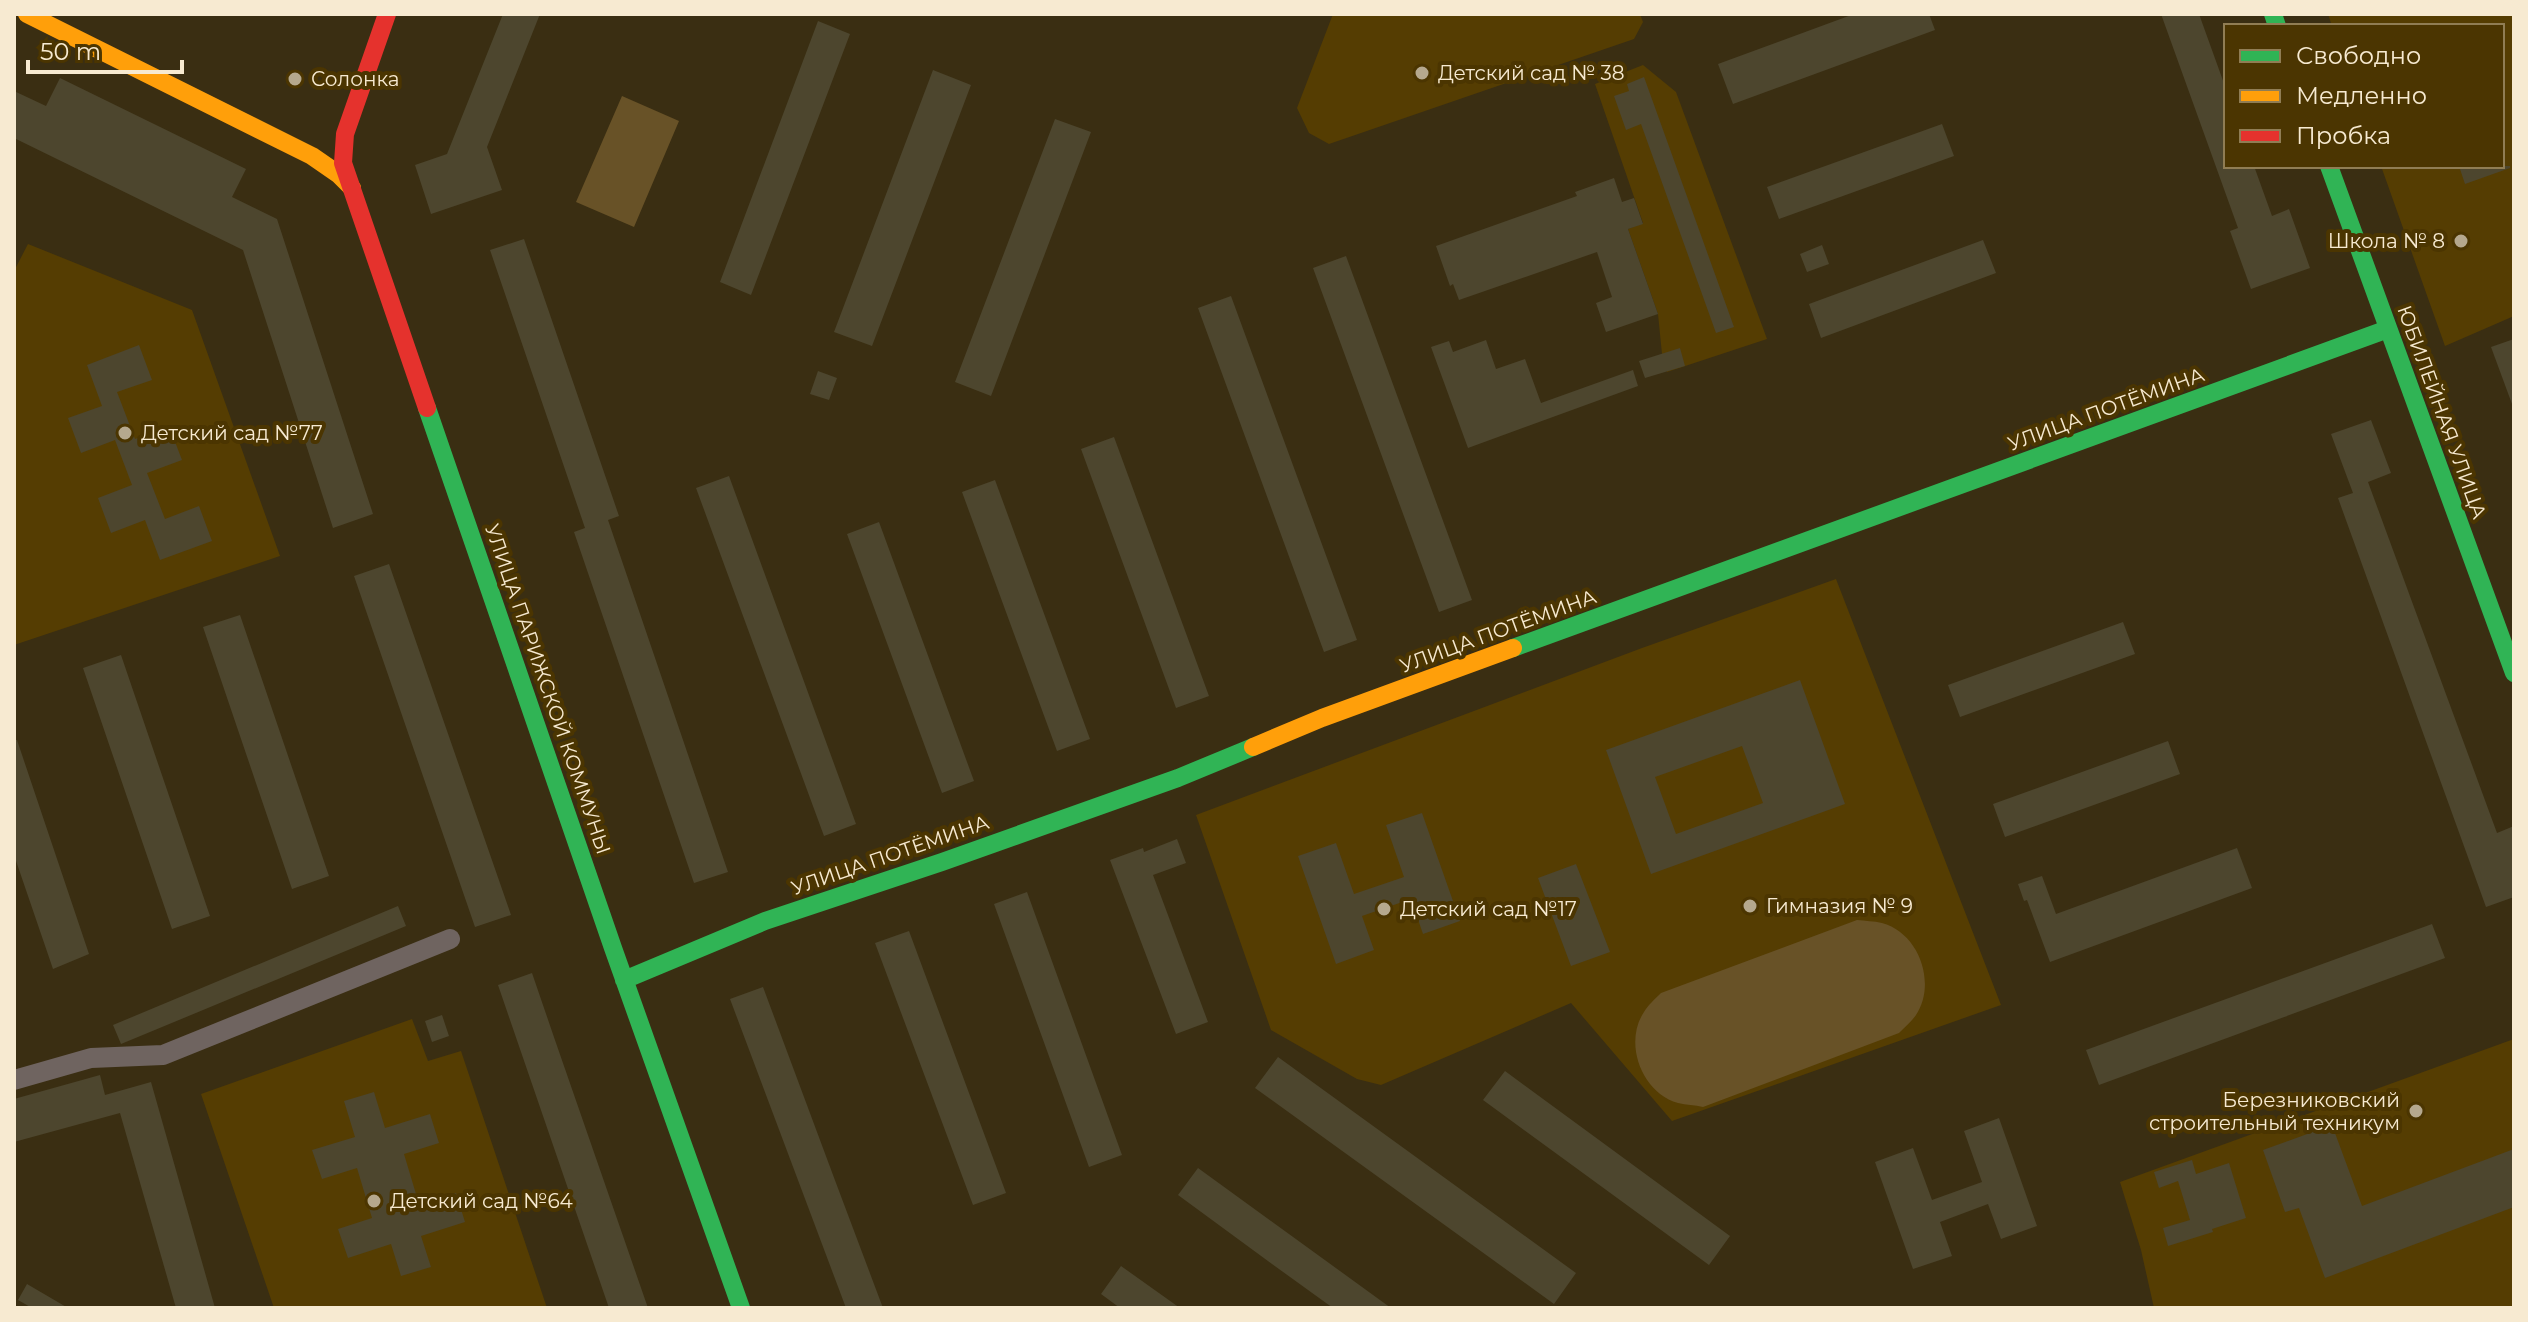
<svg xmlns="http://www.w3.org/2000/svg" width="2528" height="1322" font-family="Montserrat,sans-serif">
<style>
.built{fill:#553d02}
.green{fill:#685227}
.building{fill:#4d462e;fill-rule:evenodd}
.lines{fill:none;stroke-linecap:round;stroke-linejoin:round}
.street{stroke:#6f6460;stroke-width:20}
.fast{stroke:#30b455;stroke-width:18}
.slow{stroke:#ff9f0a;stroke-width:18}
.jam{stroke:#e5322d;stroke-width:18}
.poi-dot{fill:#b5a88e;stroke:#4b3501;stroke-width:3}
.labels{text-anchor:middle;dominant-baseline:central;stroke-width:8;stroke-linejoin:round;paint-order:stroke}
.poi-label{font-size:20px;fill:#f7ead1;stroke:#4b3501;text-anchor:start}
.street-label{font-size:20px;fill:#f7ead1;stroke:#4b3501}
</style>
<rect width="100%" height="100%" fill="#3a2e12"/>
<!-- built -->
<path class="built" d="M1333,14h307l3,8 -9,17 -305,105 -20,-11 -12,-25z
M2328,14h186v302l-69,30 -64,-180h121v-140h-170z
M1643,65l33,27 91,247 -100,33 -5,-18 -4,-40 -30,-85 15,-6 -48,-139z
M28,244l164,66 88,246 -266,89v-374z
M1836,579l165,426 -329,116 -101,-118 -190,82 -24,-6 -86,-49 -75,-215 446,-167z
M412,1019l16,42 33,-10 86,257h-273l-73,-214z
M2514,1039v269h-360l-13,-58 -21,-68z"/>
<!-- green -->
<path class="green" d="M622,96l57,25 -45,106 -58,-25z
M1857,920c8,1 17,1 25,3 37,10 55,60 34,92 -4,6 -11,12 -17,18l-196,74c-8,-2 -17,-2 -25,-4 -36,-10 -55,-60 -34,-91 4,-7 11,-13 17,-19z"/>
<!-- building -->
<path class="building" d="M503,14h37l-53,133 15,43 -71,24 -16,-49 32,-11z
M1854,14h75l6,16 -202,74 -15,-40z
M2161,14h38l27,75v77h28l18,50 17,-7 21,59 -59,21 -21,-58 8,-3z
M818,21l32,13 -99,261 -31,-13z
M933,70l38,15 -99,261 -38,-14z
M1644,77l90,250 -18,6 -75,-209 -15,6 -12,-34 15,-5 -2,-7z
M60,78l186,91 -14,28 45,22 96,295 -40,14 -90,-278 -229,-112v-47l32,15z
M1055,119l36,13 -100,264 -36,-14z
M1942,124l12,32 -175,63 -12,-32z
M2459,166h51v2l-45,16z
M1614,178l8,24 12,-4 9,26 -15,5 30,85 -52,18 -10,-29 16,-6 -15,-45 -138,48 -6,-16 -3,2 -14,-40 141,-50 -2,-4z
M524,239l95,277 -11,4 120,352 -34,11 -120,-351 11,-4 -95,-278z
M1983,240l13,33 -175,65 -12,-34z
M1822,245l7,19 -22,8 -7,-18z
M1346,256l126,344 -33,12 -126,-344z
M1231,296l126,344 -33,12 -126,-344z
M2514,339v65h-2l-21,-57z
M1486,340l10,29 29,-10 16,44 92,-33 5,16 -170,62 -37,-101 18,-6 4,11z
M139,345l13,35 -35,12 18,47 34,-13 13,34 -35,13 18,46 34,-13 13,35 -52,19 -15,-40 -34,13 -13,-35 34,-13 -17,-45 -34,13 -13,-35 34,-12 -15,-41z
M1680,348l5,18 -40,12 -6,-17z
M818,371l19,7 -8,22 -19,-6z
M2371,420l20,53 -23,9 129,351 17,-7v71l-28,10 -148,-409 15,-5 -22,-59z
M1114,437l95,259 -33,12 -95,-259z
M729,476l127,348 -32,12 -128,-348z
M995,480l95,259 -33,12 -95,-259z
M879,522l95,259 -32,12 -95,-259z
M389,564l122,351 -36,12 -121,-351z
M240,615l89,261 -37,13 -89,-262z
M2123,622l12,32 -175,63 -12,-32z
M121,655l89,261 -38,13 -89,-261z
M1800,680l45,124 -194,70 -45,-124zM1742,746l21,57 -87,31 -21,-57z
M14,740h3l72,214 -36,15 -39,-114z
M2168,741l12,33 -175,63 -12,-33z
M1422,813l38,108 -37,13 -12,-35 -49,17 12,34 -38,14 -38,-108 38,-13 18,51 50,-17 -18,-52z
M1177,839l9,24 -33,12 55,147 -32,12 -66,-174 33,-12 1,4z
M2237,848l15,40 -202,74 -23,-62 -3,1 -6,-17 24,-8 14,38z
M1576,864l34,88 -39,14 -33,-88z
M1027,892l95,263 -33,12 -95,-263z
M398,906l8,20 -285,118 -8,-19z
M2432,924l13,34 -346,127 -13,-35z
M909,931l97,262 -33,12 -98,-262z
M532,973l24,70 92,265h-39l-111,-323z
M763,987l73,196 47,125h-37l-116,-309z
M442,1015l7,21 -17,6 -7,-21z
M1278,1057l298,216 -22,31 -299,-216z
M1505,1071l225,165 -21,29 -226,-165z
M100,1075l5,20 46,-13 64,226h-39l-56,-195 -106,29v-43z
M374,1092l11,36 45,-14 9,29 -35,11 15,50 37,-11 9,29 -44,14 10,31 -30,9 -10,-32 -43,14 -10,-29 34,-11 -15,-50 -35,11 -10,-29 43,-13 -11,-36z
M1999,1118l38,108 -36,13 -13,-35 -48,18 12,34 -39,13 -38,-107 38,-14 19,52 50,-18 -18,-51z
M2332,1125l30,81 152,-57v58l-189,71 -26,-70 -14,4 -22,-62z
M2192,1160l4,14 33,-11 17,55 -34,11 1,3 -45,14 -5,-18 27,-8 -12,-39 -19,7 -5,-16z
M1198,1168l193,140h-58l-61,-44 -94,-69z
M1121,1266l59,42h-60l-19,-14z
M27,1284l41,24h-36l-14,-8z"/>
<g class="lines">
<!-- street -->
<path class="street" d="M14,1080l77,-22 72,-3 287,-116"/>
<!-- fast -->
<path class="fast" d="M2273,14l4,12
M2329,166l185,507
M427,408l186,540 128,360
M1513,648l875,-319
M624,980l141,-59 177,-59 236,-84 75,-31"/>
<!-- slow -->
<path class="slow" d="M27,14l285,142 26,18 14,14
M1253,747l69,-29 191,-70"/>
<!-- jam -->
<path class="jam" d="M387,14l-42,120 -2,29 84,245"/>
</g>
<!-- markers -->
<g class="poi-dot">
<circle cx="1422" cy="73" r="8"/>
<circle cx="295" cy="79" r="8"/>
<circle cx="2461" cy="241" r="8"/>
<circle cx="125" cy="433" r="8"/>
<circle cx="1750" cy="906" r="8"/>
<circle cx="1384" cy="909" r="8"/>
<circle cx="2416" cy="1111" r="8"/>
<circle cx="374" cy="1201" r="8"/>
</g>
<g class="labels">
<!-- poi labels -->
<g class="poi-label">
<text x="1438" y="73">Детский сад № 38</text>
<text x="311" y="79">Солонка</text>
<text x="2445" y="241" text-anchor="end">Школа № 8</text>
<text x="141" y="433">Детский сад №77</text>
<text x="1766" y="906">Гимназия № 9</text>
<text x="1400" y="909">Детский сад №17</text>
<text x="2400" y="1100" text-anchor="end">Березниковский<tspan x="2400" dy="23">строительный техникум</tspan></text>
<text x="390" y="1201">Детский сад №64</text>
</g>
<!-- street labels -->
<g class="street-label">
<text transform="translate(2106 409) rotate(-20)">УЛИЦА ПОТЁМИНА</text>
<text transform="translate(2442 412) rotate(70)">ЮБИЛЕЙНАЯ УЛИЦА</text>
<text transform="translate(1498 631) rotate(-20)">УЛИЦА ПОТЁМИНА</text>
<text transform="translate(548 689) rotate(71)">УЛИЦА ПАРИЖСКОЙ КОММУНЫ</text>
<text transform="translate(890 855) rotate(-19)">УЛИЦА ПОТЁМИНА</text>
</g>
</g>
<!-- border -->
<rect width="2528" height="1322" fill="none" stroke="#f7ead1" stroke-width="32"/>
<!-- legend -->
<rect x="2224" y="24" width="280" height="144" fill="#4b3501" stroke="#907d54" stroke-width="2"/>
<rect x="2240" y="50" width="40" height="12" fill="#30b455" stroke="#907d54" stroke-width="2"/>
<text x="2296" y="64" font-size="24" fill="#f7ead1">Свободно</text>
<rect x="2240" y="90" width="40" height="12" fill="#ff9f0a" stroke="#907d54" stroke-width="2"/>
<text x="2296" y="104" font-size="24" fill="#f7ead1">Медленно</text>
<rect x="2240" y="130" width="40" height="12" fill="#e5322d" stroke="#907d54" stroke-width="2"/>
<text x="2296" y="144" font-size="24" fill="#f7ead1">Пробка</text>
<!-- scale -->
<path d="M28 60v12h154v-12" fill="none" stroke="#f7ead1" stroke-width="4"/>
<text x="40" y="60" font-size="24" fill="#f7ead1" stroke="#4b3501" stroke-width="6" paint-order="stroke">50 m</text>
</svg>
